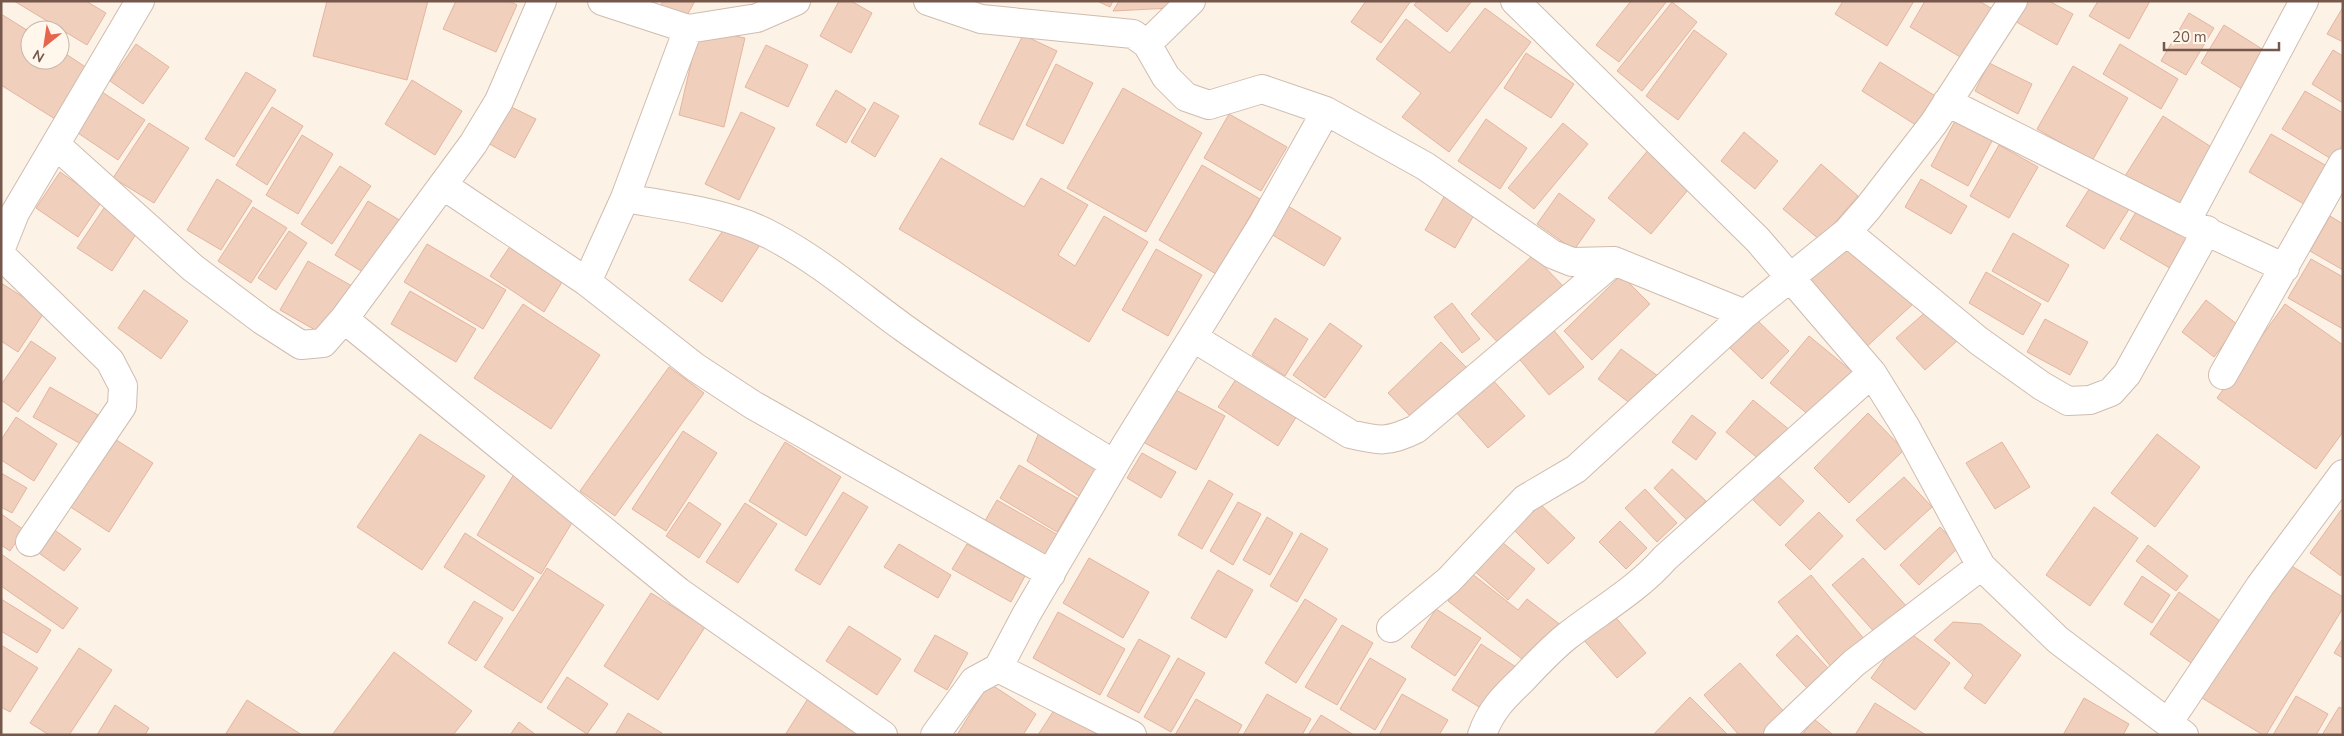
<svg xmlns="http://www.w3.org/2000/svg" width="2344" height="736" font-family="'Nunito Sans',sans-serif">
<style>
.building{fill:#f1cfbd;stroke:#e4b59e}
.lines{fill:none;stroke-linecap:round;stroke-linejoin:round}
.street-casing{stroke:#d0bcaf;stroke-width:30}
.street{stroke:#fff;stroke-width:28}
</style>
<rect width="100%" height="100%" fill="#fcf2e6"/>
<!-- building -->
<path class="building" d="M14,1h72l20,12 -19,32z
M327,1h101l-21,79 -94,-24z
M456,1h53l8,4 -21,47 -53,-23z
M663,1h32l-10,18 -25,-12z
M839,1h12l21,12 -21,40 -31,-17z
M1097,1h16l-3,6z
M1119,1h57l-5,7 -58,3z
M1366,1h45l-30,42 -30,-21z
M1418,1h54l-25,31 -33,-27z
M1631,1h36l-48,61 -23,-17z
M1843,1h71l-27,45 -52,-32z
M1925,1h54l17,10 -29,50 -57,-34z
M2023,1h26l24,13 -16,31 -44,-25z
M2098,1h52l-21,38 -40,-23z
M1672,2l25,20 -55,69 -25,-20z
M2343,7v35l-16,-8z
M1485,8l46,34 -82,110 -47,-35 19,-24 -45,-34 30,-40 44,34z
M2189,13l25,15 -28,47 -25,-14z
M1,14l29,18v28h30v-10l27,18 -32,51 -54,-34z
M2224,25l46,29 -23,38 -46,-29z
M699,29l46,9 -21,89 -45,-12z
M1694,30l33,24 -49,66 -32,-24z
M1023,35l34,16 -44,89 -34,-16z
M136,44l33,23 -26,37 -33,-23z
M2120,44l58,35 -17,30 -58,-35z
M766,45l42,20 -20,42 -43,-20z
M2333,50l10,6v47l-31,-19z
M1526,53l48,31 -23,34 -47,-30z
M1880,62l57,35 -18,30 -57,-36z
M1989,63l43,21 -14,30 -43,-23z
M1056,64l37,19 -30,61 -37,-19z
M2073,66l55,32 -36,63 -55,-32z
M246,72l30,18 -42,67 -29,-18z
M412,80l50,31 -27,44 -50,-31z
M1123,88l79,45 -56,99 -79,-44z
M836,90l30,19 -20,34 -30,-18z
M2305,91l38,22v31l-10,16 -51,-31z
M102,92l43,28 -27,40 -43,-29z
M874,102l25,14 -24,41 -24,-15z
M503,103l33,16 -21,39 -31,-17z
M272,107l31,19 -36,59 -31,-20z
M741,112l34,16 -36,72 -34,-16z
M1229,114l58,33 -26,44 -57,-33z
M2163,116l53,34 -38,60 -53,-34z
M1486,119l41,29 -27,41 -42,-28z
M1955,121l37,20 -24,45 -37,-20z
M149,123l40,25 -35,55 -41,-25z
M1563,123l25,21 -54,65 -26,-21z
M1744,132l34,29 -23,28 -34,-28z
M2271,134l61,35 -23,38 -60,-35z
M302,135l31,19 -35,60 -32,-19z
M1999,145l39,22 -29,51 -39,-22z
M1650,148l43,36 -42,50 -43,-36z
M941,158l83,49 17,-29 47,27 -30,50 17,11 29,-50 44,26 -59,100 -190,-113z
M1821,164l37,32 -38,44 -37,-31z
M1202,165l58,34 -44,75 -57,-34z
M340,166l31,20 -39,58 -31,-20z
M60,172l42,29 -24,36 -42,-29z
M217,179l35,22 -31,49 -34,-20z
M1921,179l46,27 -16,28 -46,-27z
M2093,183l38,23 -27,43 -38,-23z
M1448,190l30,18 -23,40 -30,-18z
M1559,193l36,27 -21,30 -37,-26z
M368,201l33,20 -35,53 -31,-19z
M1288,206l53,32 -17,28 -53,-32z
M253,207l34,21 -36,55 -33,-22z
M2139,207l55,31 -19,33 -55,-32z
M104,208l34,23 -26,40 -35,-23z
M2330,216l13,8v46l-33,-19z
M728,223l32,22 -38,57 -33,-22z
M289,231l18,12 -31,47 -18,-12z
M2013,233l56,32 -21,37 -56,-31z
M515,239l50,38 -21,35 -54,-36z
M1845,241l68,63 -50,46 -60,-76z
M427,244l79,46 -23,39 -79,-47z
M1156,249l46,26 -34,61 -46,-26z
M1533,255l33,34 -62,60 -33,-35z
M2311,259l32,18v52l-55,-31z
M308,261l44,25 -28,49 -44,-25z
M1986,272l55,32 -18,31 -54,-32z
M1621,275l29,29 -58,56 -28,-29z
M1,283l44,28 -27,41 -17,-11z
M144,290l44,31 -27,38 -43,-31z
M410,291l66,38 -20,33 -65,-38z
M2206,300l32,25 -24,32 -32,-25z
M1452,303l28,36 -18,14 -28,-36z
M523,304l77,51 -49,74 -77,-51z
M2285,304l58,41v87l-27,37 -99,-71z
M1928,310l29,31 -32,29 -29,-32z
M1275,318l33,21 -23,37 -33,-21z
M1755,318l34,33 -27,28 -34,-33z
M2045,319l43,23 -18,33 -43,-23z
M1330,323l32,23 -37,52 -32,-23z
M1551,327l33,40 -35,28 -33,-40z
M1809,336l45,37 -39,47 -45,-37z
M31,341l25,17 -38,54 -17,-12v-15z
M1441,342l27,27 -54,51 -26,-27z
M1621,349l37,27 -23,31 -37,-28z
M669,367l35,26 -89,123 -35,-25z
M1240,373l60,38 -22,35 -60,-39z
M1492,379l33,37 -37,32 -33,-37z
M50,387l48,28 -17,29 -48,-27z
M1170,387l55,29 -29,54 -55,-29z
M1753,400l38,31 -26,33 -39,-32z
M1868,413l36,37 -55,53 -35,-35z
M1692,415l24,18 -20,27 -24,-18z
M16,417l41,27 -23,37 -33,-21v-20z
M1041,428l59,34 -21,34 -52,-35z
M683,431l34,22 -51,78 -34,-22z
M420,434l65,42 -63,94 -65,-43z
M2157,434l43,33 -45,60 -44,-34z
M113,438l40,25 -44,69 -40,-26z
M785,442l56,35 -35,59 -57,-35z
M2002,442l28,45 -35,22 -29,-46z
M1142,453l34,19 -15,26 -34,-20z
M1019,465l58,33 -20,34 -57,-34z
M1672,469l34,32 -19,19 -33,-32z
M1774,472l30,29 -24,25 -30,-29z
M1,473l26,15 -15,25 -11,-6z
M514,474l62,42 -35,58 -64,-39z
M1904,477l28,30 -47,43 -29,-30z
M1209,480l24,14 -31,55 -24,-14z
M1645,489l32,34 -20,19 -32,-34z
M843,492l25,15 -48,78 -25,-15z
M997,500l61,35 -15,26 -61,-35z
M689,502l32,22 -22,34 -33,-22z
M1238,502l23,12 -28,51 -23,-14z
M1538,502l37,36 -27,26 -36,-36z
M745,503l32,21 -39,59 -32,-21z
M2094,507l44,31 -48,68 -44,-31z
M2341,510l2,1 -2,65 -31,-23z
M1819,512l24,24 -33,34 -25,-25z
M1,514l23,16 -14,21 -9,-6z
M1267,517l26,16 -23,42 -27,-15z
M1620,521l27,27 -21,21 -27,-27z
M49,526l32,23 -17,22 -31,-22z
M1940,527l19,20 -40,38 -19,-20z
M465,533l69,45 -21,33 -69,-44z
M1301,533l27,16 -31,53 -27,-16z
M1497,538l38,31 -27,31 -36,-31z
M899,544l52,31 -13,23 -54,-31z
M967,544l58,32 -14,26 -59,-33z
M2148,545l40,31 -12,15 -40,-30z
M1,554l77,54 -15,21 -62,-43z
M1089,558l60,34 -26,46 -60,-35z
M1863,558l45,50 -31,27 -45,-50z
M2285,562l58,35v11l-77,127h-3l-61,-37z
M547,568l57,37 -63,98 -57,-36z
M1218,570l35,20 -27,48 -35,-20z
M1471,573l47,37 9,-11 35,27 -31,40 -83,-65z
M1811,575l54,65 -33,28 -54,-66z
M2142,576l28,19 -18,28 -28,-19z
M2179,592l44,31 -29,42 -44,-31z
M651,593l54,34 -47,73 -54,-34z
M1,599l50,31 -14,23 -36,-22z
M1305,599l32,20 -41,64 -31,-20z
M474,601l29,17 -27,43 -28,-18z
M1436,609l45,29 -26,38 -44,-29z
M1058,612l67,37 -25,46 -67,-37z
M1612,613l34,40 -29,25 -35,-40z
M1953,622l28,2 40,31 -36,49 -21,-16 9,-13 -39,-35z
M1342,625l31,18 -36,62 -32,-18z
M849,626l52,33 -24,36 -51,-34z
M1906,630l44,33 -35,47 -44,-32z
M935,635l33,18 -21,37 -33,-19z
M1797,635l31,33 -21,20 -31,-33z
M2343,638v20l-9,-5z
M1139,639l31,17 -31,57 -32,-17z
M1481,644l35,23 -29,45 -35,-22z
M1,645l37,23 -28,44 -9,-5z
M79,648l33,22 -43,65h-20l-19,-12z
M394,652l78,59 -19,24h-121z
M1178,658l27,15 -34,59 -27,-15z
M1370,658l36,21 -31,51 -35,-21z
M1740,663l47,52 -23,20h-25l-35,-40z
M567,677l41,27 -21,30 -40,-26z
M989,683l47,31 -13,21h-66z
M1267,694l44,25 -9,16h-59z
M1402,694l46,26 -9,15h-60z
M2296,696l32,18 -12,21h-43z
M809,697l52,32 -4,6h-72z
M1690,697l38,38h-75z
M2084,698l45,26 -6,11h-60z
M1196,699l46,26 -5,10h-62z
M247,700l55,35h-77z
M1875,703l51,32h-71z
M1058,704l41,25 -3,6h-58z
M115,705l34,23 -4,7h-48z
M2339,707l4,2v26h-21z
M628,713l34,20 -1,2h-46z
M1321,715l33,20h-46z
M1814,719l18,15 -1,1h-29z
M519,722l17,13h-26z"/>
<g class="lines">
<!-- street casing -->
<g class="street-casing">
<path id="street" d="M542,1l-43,100 -26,43 -129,175 335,273 204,143
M602,1l86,28 69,-11 39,-17
M928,1l53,18 152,15 14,10 19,33 20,20 23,8 53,-16 64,22 99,55 127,88 20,8 42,-1 131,53 102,-82 21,-24 66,-85 79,-122
M1515,1l243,239 114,133 33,53 76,140 77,74 126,95
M1147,44l44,-43
M1947,102l239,120 99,46
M56,145l137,123 69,52 39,25 22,-2 21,-24
M444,186l143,96 108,85 58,38 298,169
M625,198c50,9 104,14 149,39 47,25 87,60 130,91 68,49 139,93 210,136
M2186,222l118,-221
M1847,232l132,109 63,45 26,15 22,-1 21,-8 16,-18 80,-144
M1,248l14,-35 125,-212
M1,255l109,106 13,25 -1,20 -92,136
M587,282l38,-84 63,-169
M1194,338l156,96c29,7 38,9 66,-5l198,-168
M2223,375l120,-212
M1391,628l58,-48 76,-81 51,-30 169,-155
M998,668l134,67
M2168,723l92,-137 83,-112
M935,735l39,-54 24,-13 28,-53 98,-167 137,-221 65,-116
M1482,735c8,-24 22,-38 40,-55 14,-15 28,-30 44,-43 33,-26 71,-47 99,-79l207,-185
M1778,735l76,-72 127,-97"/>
</g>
<!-- street -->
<use href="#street" class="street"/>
</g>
<!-- border -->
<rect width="2344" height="736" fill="none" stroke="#75584b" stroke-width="5"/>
<!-- north arrow -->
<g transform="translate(45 45) rotate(210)"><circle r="24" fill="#fff6ec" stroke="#c8b7ac"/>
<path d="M0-4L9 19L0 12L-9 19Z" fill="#e5664c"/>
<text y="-8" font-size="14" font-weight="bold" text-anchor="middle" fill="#75584b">N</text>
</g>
<!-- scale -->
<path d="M2164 42v8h115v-8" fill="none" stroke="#75584b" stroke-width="2.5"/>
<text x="2172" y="42" font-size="15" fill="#75584b" stroke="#fff6ec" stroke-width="4" paint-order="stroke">20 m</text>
</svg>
